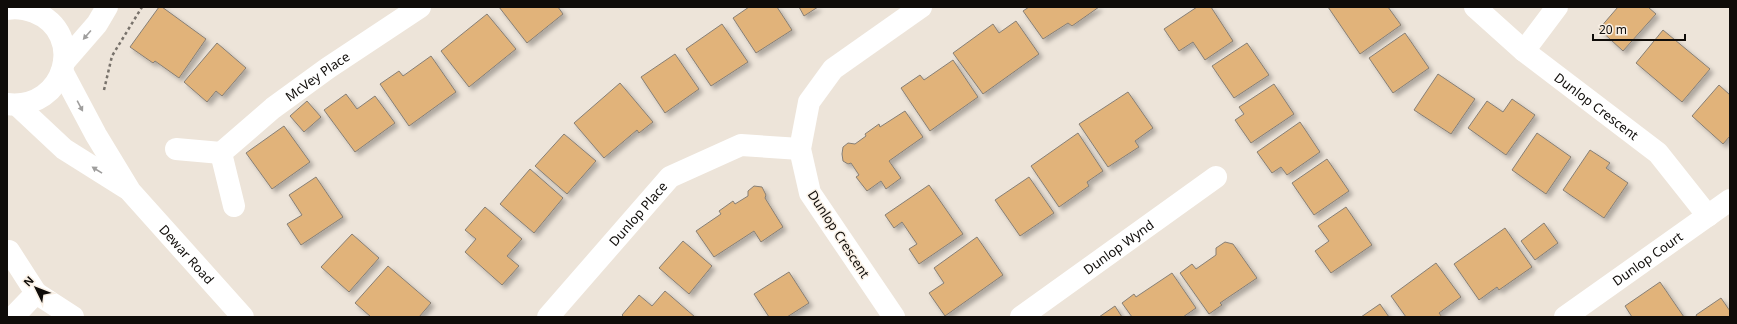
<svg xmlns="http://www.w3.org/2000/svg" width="1737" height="324" font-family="'Noto Sans',sans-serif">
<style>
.building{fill:#e1b37a;stroke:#877f75;filter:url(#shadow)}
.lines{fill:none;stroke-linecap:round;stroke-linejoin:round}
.path{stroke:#78726b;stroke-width:2.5;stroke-dasharray:3 3;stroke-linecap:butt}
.street{stroke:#fff;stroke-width:22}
.secondary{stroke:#fff;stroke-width:22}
.oneway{fill:#9f9e9d}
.labels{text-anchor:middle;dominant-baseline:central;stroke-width:3;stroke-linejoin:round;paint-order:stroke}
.street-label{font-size:13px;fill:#0f0c09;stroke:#faf1e6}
</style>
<defs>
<filter id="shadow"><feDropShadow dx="3.5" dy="3.5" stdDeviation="2" flood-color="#0004"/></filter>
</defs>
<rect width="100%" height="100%" fill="#ede4d9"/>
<!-- building -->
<path class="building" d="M159,7h3l44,32 -27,39 -24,-17 -2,2 -23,-16z
M499,7h59l5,7 -36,29z
M749,7h28l15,23 -36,23 -23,-35z
M799,7h19l-14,9z
M1029,7h70l-27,19 -4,-3 -25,16 -20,-28z
M1197,7h14l22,34 -28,19 -12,-18 -14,9 -15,-22z
M1328,7h60l13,18 -41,29z
M1618,7h30l8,7 -33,37 -24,-22z
M487,14l29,35 -47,38 -28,-36z
M1016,21l23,33 -56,40 -30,-41 40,-29 6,9z
M722,24l26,38 -37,24 -25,-37z
M1663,30l47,39 -28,33 -46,-39z
M1405,33l24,35 -36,25 -24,-35z
M217,43l29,25 -24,28 -6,-5 -9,11 -23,-20z
M1247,43l22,32 -35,23 -22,-32z
M675,54l24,35 -34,24 -24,-36z
M431,56l25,36 -47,34 -29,-42 19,-13 4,5z
M953,60l25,37 -48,34 -29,-43 19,-13 4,5z
M1438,74l37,25 -24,35 -37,-24z
M620,83l33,39 -14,11 -2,-3 -33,28 -30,-35z
M1274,84l20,30 -43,29 -16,-23 9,-6 -5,-7z
M1719,85l11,10v41l-7,8 -31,-28z
M1128,92l25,36 -18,13 4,6 -31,20 -29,-43z
M346,94l11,15 18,-13 20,27 -40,29 -31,-42z
M1512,99l23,16 -29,40 -38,-27 19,-27 16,11z
M307,101l14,16 -17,15 -14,-16z
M905,111l18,26 -34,24 12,17 -15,11 -5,-8 -14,10 -11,-14 3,-2 -8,-12 -3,1 -5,-3 -1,-7 1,-7 5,-4 7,1 11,-8 -1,-2 14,-10 1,3z
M1300,122l20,30 -33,23 -6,-8 -9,6 -15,-21z
M284,126l26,36 -38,27 -26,-36z
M1078,133l25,38 -16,11 2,4 -30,21 -28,-41z
M1537,133l34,24 -25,37 -34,-24z
M564,134l32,27 -29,33 -32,-28z
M1590,150l20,13 -4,5 22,15 -24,35 -41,-28z
M1327,159l22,32 -35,24 -22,-32z
M530,169l33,29 -29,35 -34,-29z
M316,177l27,40 -42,28 -14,-21 15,-9 -13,-20z
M1029,177l25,36 -34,23 -25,-36z
M929,185l34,49 -44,30 -10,-15 8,-5 -15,-22 -8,6 -9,-13z
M754,186l8,1 4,8 -1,3 18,29 -22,15 -7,-11 -40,26 -18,-26 25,-17 -2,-3 14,-10 2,3 13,-8v-5z
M485,207l37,32 -15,17 12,10 -17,19 -37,-33 11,-13 -11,-9z
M1346,207l26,38 -41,28 -16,-22 14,-10 -11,-15z
M1544,223l14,20 -23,17 -14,-19z
M1505,228l27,39 -33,23 -2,-3 -18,13 -25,-36z
M352,234l27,24 -30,34 -28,-25z
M977,237l26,38 -58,41 -16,-23 15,-10 -10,-15z
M683,241l29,25 -23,28 -30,-26z
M1225,242l8,2 24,34 -37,25 2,2 -13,9 -29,-41 12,-9 4,5 20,-14v-7z
M1436,263l25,34 -22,16 3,4h-36l-15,-21z
M388,266l43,37 -12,14h-48l-16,-14z
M789,272l20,31 -22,14h-18l-15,-23z
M1172,273l24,35 -13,9h-51l-10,-14 12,-9 2,3z
M1660,282l24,35h-52l-7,-11z
M665,291l30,26h-71l-2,-2 17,-20 13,11z
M1721,298l9,13v6h-33l-1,-2z
M1380,304l9,13h-28z
M1115,306l7,11h-23z"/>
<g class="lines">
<!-- path -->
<path class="path" d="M104,90l8,-34 30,-49"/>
<!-- street -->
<g class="street">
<path id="s1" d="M1475,7l49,44 134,102 50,63"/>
<path d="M1524,51l33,-44"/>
<path d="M64,62l33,-38 10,-17"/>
<path d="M176,149l45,4"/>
<path id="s2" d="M234,206l-13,-53 52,-45 55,-40 92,-61"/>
<path d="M9,251l27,42"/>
<path d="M13,317l23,-24 37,24"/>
<path id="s3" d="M548,317l122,-140 71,-32 59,4"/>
<path d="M894,317l-84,-124 -10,-44 9,-47 24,-33 88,-62"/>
<path id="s4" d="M1021,317l195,-140"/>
<path id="s5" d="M1565,317l165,-117"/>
</g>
<!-- secondary -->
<g class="secondary">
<path d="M7,9c9,-2 19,0 27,3 53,21 32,99 -27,92"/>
<path id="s6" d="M62,71l34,64 34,56 113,126"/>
<path d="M17,105l47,44 62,39"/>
</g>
</g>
<!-- one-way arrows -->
<defs><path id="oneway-solid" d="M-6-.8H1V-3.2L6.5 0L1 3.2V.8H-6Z"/></defs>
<g class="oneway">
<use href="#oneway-solid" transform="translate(87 35) rotate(131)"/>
<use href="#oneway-solid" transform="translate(80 106) rotate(62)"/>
<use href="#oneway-solid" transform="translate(97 170) rotate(-148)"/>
</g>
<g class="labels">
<!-- street labels -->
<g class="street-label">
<text stroke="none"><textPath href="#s2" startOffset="178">McVey Place</textPath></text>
<text stroke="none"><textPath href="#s1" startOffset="157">Dunlop Crescent</textPath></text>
<text stroke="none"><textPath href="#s3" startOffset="137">Dunlop Place</textPath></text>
<text transform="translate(839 234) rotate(57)">Dunlop Crescent</text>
<text stroke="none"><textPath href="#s4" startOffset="120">Dunlop Wynd</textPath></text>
<text stroke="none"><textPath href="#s6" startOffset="223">Dewar Road</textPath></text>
<text stroke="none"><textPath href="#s5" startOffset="101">Dunlop Court</textPath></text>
</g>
</g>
<!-- border -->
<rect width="1737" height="324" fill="none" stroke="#0f0c09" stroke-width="16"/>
<!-- north arrow -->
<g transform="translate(36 288) rotate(313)" stroke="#faf1e6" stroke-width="3" paint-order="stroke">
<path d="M0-3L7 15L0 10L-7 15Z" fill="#0f0c09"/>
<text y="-6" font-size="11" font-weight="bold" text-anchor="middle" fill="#0f0c09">N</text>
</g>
<!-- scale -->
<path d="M1593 34v6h92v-6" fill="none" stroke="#0f0c09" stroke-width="2"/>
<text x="1599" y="34" font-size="12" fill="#0f0c09" stroke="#faf1e6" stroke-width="3" paint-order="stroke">20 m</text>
</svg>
